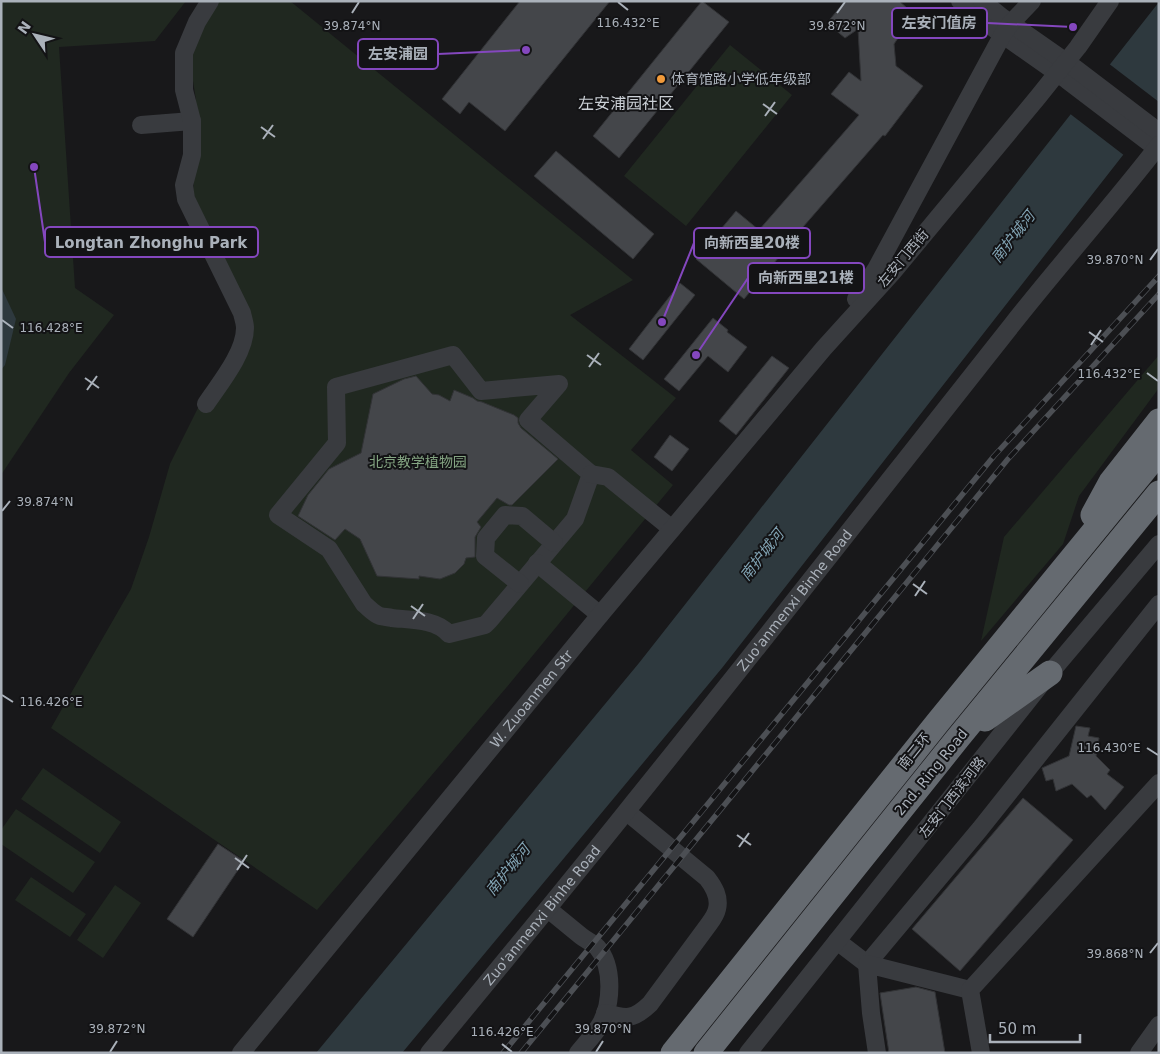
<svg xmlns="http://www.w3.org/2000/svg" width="1160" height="1054" font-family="'DejaVu Sans','Noto Sans SC',sans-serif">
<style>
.green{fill:#202820}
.water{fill:#2e393e}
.pier{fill:#18181a}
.building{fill:#44464a;stroke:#323336}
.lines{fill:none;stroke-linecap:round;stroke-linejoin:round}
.minor{stroke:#393b3f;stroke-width:18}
.highway{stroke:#656a70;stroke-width:25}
.rail-casing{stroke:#4c4f54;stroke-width:5.5}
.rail{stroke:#131315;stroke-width:4;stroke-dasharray:11;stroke-linecap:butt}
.ticks{fill:none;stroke:#aab1ba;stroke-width:2}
.poi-dot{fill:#f19a3a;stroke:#131315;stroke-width:2}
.labels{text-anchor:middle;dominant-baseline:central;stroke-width:4;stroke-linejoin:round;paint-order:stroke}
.poi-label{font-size:14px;fill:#aab1ba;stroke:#131315;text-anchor:start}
.street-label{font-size:14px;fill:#aab1ba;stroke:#131315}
.park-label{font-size:14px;fill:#84a482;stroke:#131315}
.water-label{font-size:15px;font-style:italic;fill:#82a4b4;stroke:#131315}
.quarter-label{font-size:16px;fill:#cbd0d6;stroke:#131315}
.ticks-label{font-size:12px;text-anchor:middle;fill:#aab1ba;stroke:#131315;stroke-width:4;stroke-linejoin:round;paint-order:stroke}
.leader{fill:none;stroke:#8447be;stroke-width:2}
.callout-dot{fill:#8447be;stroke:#131315;stroke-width:2}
.callout{fill:#131315;stroke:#8447be;stroke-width:2}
.callout-label{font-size:15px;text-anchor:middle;font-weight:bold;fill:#aab1ba}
</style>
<rect width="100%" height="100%" fill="#18181a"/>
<!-- green -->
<path class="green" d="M1,1h185l-31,40 -96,6 16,241 39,27 -45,58 -68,102z
M219,1h71l343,279 -63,35 106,83 -45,52 42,35 -162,197 -194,228 -266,-182 80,-139 18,-52 21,-73 29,-58 51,-72 -57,-133 3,-101 -7,-45 13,-31z
M730,45l62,50 -106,131 -62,-50z
M1159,355v33l-80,108 -16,48 -82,97 23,-104z
M43,768l78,54 -21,31 -79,-54z
M16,809l79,53 -22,31 -72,-49v-14z
M31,877l55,37 -16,23 -55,-37z
M115,885l26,18 -38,55 -26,-18z"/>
<!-- water -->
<path class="water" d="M1159,2v107l-437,559 -320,385h-86l323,-390z
M1,287l15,32 -11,46 -4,5z"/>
<!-- pier -->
<path class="pier" d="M1108,63l51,39v12l-34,42 -56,-43z"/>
<!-- building -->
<path class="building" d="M520,1h90l-105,130 -36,-29 -9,12 -18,-15z
M702,1l27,21 -110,136 -26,-22z
M845,1h54l15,13 -20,30 2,22 27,20 -38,50 -2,-1 -100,115 1,1 -40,48 -48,-40 40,-48 23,19 100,-115 -28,-21 18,-22 12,9 -3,-52 -13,9 -18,-15z
M556,151l98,83 -21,25 -99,-83z
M680,283l15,12 -52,65 -14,-11z
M713,318l15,12 -1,2 20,15 -19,25 -20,-16 -29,35 -15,-12z
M772,356l17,12 -53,67 -17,-14z
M416,376l16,18 7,1 11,6 4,-11 19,8 4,3 5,1 32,13 4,3v5l3,5 37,31 -46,46h-3l-12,-7 -20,24 4,5 -6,10v20l-9,1 -2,6 -9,9 -15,6 -21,-3v3l-42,-3 -17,-37 -15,-10 -10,11 -37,-24 10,-21 21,-26 32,-16 12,-59 31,-15z
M670,435l19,14 -17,22 -18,-14z
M1076,726l14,2 -2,8 11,2 -3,18 14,14 -3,4 17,13 -19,23 -14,-15 -4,3 -15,-14 -16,7 -3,-12 -7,2 -4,-13 27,-12z
M1023,798l50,42 -113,131 -48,-42z
M218,844l26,17 -51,76 -26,-18z
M916,987l19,5 10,61h-56l-9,-60z"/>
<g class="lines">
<!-- minor -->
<g class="minor">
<path d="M960,1l36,29 71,50 92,70"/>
<path d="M982,1l21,17 73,51 83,63"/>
<path d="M141,125l51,-4"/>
<path d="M856,299l20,-30 127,-235 8,-11 21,-22"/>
<path d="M453,355l28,36 78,-7 -31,36 63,54 -16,45 -86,102 -4,4 -36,9c-13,-15 -39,-14 -57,-16 -4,-1 -8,-1 -12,-2 -6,-2 -11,-8 -16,-12l-35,-55 -51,-34 59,-72 -1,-56z"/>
<path d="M206,404c14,-21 39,-51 39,-76 0,-5 -2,-10 -3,-15l-56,-114 -2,-14 8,-30v-34l-8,-31v-37l13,-31 13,-21"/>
<path d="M591,474l17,3 64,52"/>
<path d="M537,563l63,52"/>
<path d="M520,584l-35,-28 1,-18 19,-23 17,1 32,27"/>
<path d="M548,909c11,9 22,18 33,27 5,4 12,7 16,11 17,19 15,58 3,78 -6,10 -15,19 -22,28"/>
<path d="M837,941l30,23 113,-135 179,-225"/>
<path d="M605,1013c22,6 28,7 45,-9l59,-80c3,-4 7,-10 8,-15 3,-12 -3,-22 -10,-31l-80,-66"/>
<path id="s1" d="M241,1053l359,-438 224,-267 68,-75 146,-176 40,-50 32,-46"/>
<path id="s2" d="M429,1053c66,-80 132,-160 196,-240 130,-161 257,-324 386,-487 48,-61 100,-119 148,-181"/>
<path d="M748,1053l302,-380 109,-129"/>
<path d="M877,1053l-6,-40 -4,-49 103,26"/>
<path d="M981,1053l-11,-63 189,-207"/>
<path d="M1139,1053l20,-28"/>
</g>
<!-- highway -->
<path class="highway" d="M1093,515l18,-33 48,-61
M985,719l65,-46
M673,1053l265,-331 221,-270
M706,1053l252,-315 201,-245"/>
<!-- rail casing -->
<g class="rail-casing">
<path id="rail" d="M503,1053l491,-597 165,-180
M521,1053l487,-594 151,-165"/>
</g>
<!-- rail -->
<use href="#rail" class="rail"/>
</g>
<!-- ticks -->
<path class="ticks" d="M618,2l10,8M352,13l7,-11M837,13l8,-11M763,104l14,10M765,116l10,-14M261,127l14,10M263,139l10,-14M1150,260l8,-11M2,320l11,8M1089,332l14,10M1091,345l10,-15M587,355l14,10M589,367l10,-14M1147,373l11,8M85,378l14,10M87,390l10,-14M2,511l8,-10M913,584l14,10M915,596l10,-15M411,606l14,10M413,619l10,-15M2,695l11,7M1147,748l11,7M737,835l14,10M739,847l10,-14M235,858l14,10M237,870l10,-15M1150,953l8,-10M502,1044l10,8M110,1052l7,-11M596,1052l7,-11"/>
<!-- markers -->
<circle class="poi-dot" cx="661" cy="79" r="5"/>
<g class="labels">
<!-- poi labels -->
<g class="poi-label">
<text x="671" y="79">体育馆路小学低年级部</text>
</g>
<!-- street labels -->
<g class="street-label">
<text transform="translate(903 258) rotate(-50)">左安门西街</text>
<text stroke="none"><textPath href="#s2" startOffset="582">Zuo'anmenxi Binhe Road</textPath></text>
<text stroke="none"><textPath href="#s1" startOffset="458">W. Zuoanmen Str</textPath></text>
<text transform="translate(914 751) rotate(-51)">南二环</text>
<text transform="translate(931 772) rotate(-51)">2nd. Ring Road</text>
<text transform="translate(952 797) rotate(-52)">左安门西滨河路</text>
<text stroke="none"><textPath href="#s2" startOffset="178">Zuo'anmenxi Binhe Road</textPath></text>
</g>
<!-- park labels -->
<g class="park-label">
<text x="418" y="462">北京教学植物园</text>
</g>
<!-- water labels -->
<g class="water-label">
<text transform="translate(1013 237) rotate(-52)">南护城河</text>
<text transform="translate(762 555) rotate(-52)">南护城河</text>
<text transform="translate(508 870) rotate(-51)">南护城河</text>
</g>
<!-- quarter labels -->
<g class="quarter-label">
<text x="626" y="103">左安浦园社区</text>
</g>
</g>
<g class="ticks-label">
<text x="628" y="27">116.432°E</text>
<text x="352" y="30">39.874°N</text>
<text x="837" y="30">39.872°N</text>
<text x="1115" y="264">39.870°N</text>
<text x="51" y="332">116.428°E</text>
<text x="1109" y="378">116.432°E</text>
<text x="45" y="506">39.874°N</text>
<text x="51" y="706">116.426°E</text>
<text x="1109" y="752">116.430°E</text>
<text x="1115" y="958">39.868°N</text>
<text x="117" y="1033">39.872°N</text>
<text x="603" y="1033">39.870°N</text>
<text x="502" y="1036">116.426°E</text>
</g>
<!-- callouts -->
<path class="leader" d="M1073 27L987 23M526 50L438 54M34 167L45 242M662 322L694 243M696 355L748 278"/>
<g class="callout-dot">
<circle cx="1073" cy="27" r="5"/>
<circle cx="526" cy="50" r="5"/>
<circle cx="34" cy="167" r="5"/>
<circle cx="662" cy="322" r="5"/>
<circle cx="696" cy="355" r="5"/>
</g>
<g class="callout">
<rect x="892" y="8" width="95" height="30" rx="5"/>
<rect x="358" y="39" width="80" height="30" rx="5"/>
<rect x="45" y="227" width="213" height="30" rx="5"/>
<rect x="694" y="228" width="116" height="30" rx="5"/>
<rect x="748" y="263" width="116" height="30" rx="5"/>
</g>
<g class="callout-label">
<text x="939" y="28">左安门值房</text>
<text x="398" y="59">左安浦园</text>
<text x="151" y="248">Longtan Zhonghu Park</text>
<text x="752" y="248">向新西里20楼</text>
<text x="806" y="283">向新西里21楼</text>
</g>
<!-- border -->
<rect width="1160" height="1054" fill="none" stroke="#aab1ba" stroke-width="5"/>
<!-- north arrow -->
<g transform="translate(35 35) rotate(305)" stroke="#131315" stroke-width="4" paint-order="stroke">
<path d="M0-4L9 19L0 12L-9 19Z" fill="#aab1ba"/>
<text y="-8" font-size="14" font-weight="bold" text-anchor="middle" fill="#aab1ba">N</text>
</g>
<!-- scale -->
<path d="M990 1034v8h90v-8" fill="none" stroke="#aab1ba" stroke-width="2.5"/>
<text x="998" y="1034" font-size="15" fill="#aab1ba" stroke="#131315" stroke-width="4" paint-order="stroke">50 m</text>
</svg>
